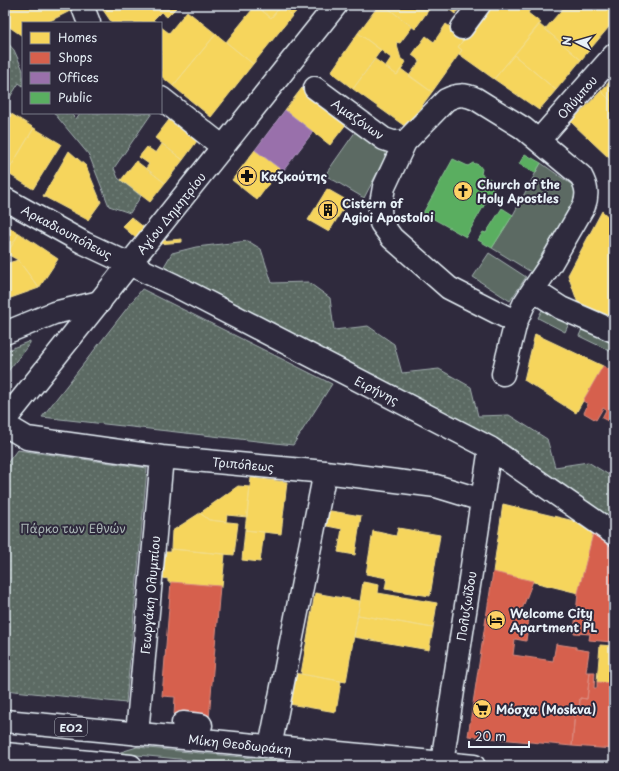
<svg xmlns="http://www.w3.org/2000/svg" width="619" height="771" font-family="'Playpen Sans',sans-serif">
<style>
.green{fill:#5b6b63;stroke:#a2aeae}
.park{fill:url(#park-dots);stroke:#a2aeae}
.homes{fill:#f6d55c;stroke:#f2dd8b}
.shops{fill:#d6604d;stroke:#db8c80}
.offices{fill:#9970ab;stroke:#b197c2}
.public{fill:#5aae61;stroke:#85c28e}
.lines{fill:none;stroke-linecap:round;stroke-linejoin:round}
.minor-casing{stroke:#e8f1f8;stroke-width:25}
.major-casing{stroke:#e8f1f8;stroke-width:25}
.highway-casing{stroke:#e8f1f8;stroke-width:25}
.minor{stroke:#2f2a3d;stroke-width:22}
.major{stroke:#2f2a3d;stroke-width:22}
.highway{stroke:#2f2a3d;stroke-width:22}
.labels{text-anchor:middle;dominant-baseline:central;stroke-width:4;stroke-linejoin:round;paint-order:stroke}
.shield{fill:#2f2a3d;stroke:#b0b5c0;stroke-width:1}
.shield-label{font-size:11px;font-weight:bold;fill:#e8f1f8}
.street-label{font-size:12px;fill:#e8f1f8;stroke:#2f2a3d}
.poi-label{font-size:12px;font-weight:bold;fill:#e8f1f8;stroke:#2f2a3d;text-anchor:start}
.park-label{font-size:12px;fill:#a9b5b5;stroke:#2f2a3d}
</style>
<defs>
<pattern id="park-dots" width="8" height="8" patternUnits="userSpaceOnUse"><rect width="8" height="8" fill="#5b6b63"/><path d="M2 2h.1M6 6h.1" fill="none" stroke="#73817a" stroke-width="1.8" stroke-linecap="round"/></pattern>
</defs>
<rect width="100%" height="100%" fill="#2f2a3d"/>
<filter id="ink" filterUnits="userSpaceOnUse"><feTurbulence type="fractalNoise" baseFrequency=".025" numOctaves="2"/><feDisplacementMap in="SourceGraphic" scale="8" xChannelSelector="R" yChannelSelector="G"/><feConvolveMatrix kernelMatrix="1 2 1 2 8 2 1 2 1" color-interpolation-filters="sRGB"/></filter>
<g filter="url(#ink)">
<!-- green -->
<path class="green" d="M358,128l32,20 -26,50 -39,-23z
M541,163l34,24 1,3v8l-45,74 -39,-24 21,-33z
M489,253l37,24 -16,24 -37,-24z
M546,302l27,13 -8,17 -27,-14z
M585,322l29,14v17l-35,-17z
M137,747l199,19h-83l-116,-11h-26z"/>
<!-- park -->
<path class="park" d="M5,40l9,10 9,20v16l-4,-3 -14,22z
M54,113h16l6,6 4,-6h72l-38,55 4,10 23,18 -11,17 -21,-7 -20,-51z
M248,241l13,8 11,34 36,-1 22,16 4,32 34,-4 26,18 8,29 37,-4 32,18 7,29 31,-1 38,24 8,28 33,-5 26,16v48l-454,-253 12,-20 24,-6z
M142,289l190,95 -39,61 -251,-28z
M30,341v2l-25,32v-24z
M17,450l130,18 -21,235 -121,-13v-224z"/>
<!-- homes -->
<path class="homes" d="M5,5h66l1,5 -26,13h-23v11l-2,1 -16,-11z
M108,5h71l-12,12 -6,-5 -8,8 4,3h-45l-11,-16z
M255,5h47l-10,11 -11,-10 -10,12z
M256,5l15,13 10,-12 11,10 -39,48 -27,-22z
M379,5h5l28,22 -12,16 -4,-1 5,17 5,3 -9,13 -12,-8 6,-9 -33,-25z
M384,5h41l5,3 -15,21z
M444,5h18l-7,9z
M489,5h44l-5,8 13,10 -47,56 -35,-25 3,-4 -4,-3z
M566,5h48v16l-33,39 -36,-31z
M187,11l29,23 -43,52 -12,-10v-49l8,6z
M446,24l19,14 -7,9 4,3 -30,42 -23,-16 11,-15 -8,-6 14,-19 8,6z
M539,24l42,36 -25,30 -42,-35z
M358,33l23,17 -28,39 -22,-17z
M216,34l37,30 -42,53 -38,-31z
M514,55l42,35 -17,20 -45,-31z
M375,59l22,16 4,-6 31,23 -26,35 -53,-38z
M614,77v27l-13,-13z
M302,88l45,35 -17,22 -45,-35z
M601,91l13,13v46l-6,7 -37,-35z
M5,110l29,18 -27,45 -2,-1z
M169,120l28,21 -14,19 -28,-22z
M34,128l27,16 -28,45 -26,-16z
M162,144l21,16 -18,23 -19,-15 3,-4 -10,-7 8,-10 9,6z
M255,150l25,19 -23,31 -25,-20z
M69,151l17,15 15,36 -13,18 -45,-24z
M136,161l29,22 -15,19 -29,-22z
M327,189l21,12 -19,31 -21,-12z
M602,211l12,11v86l-7,13 -27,-12 -12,-34z
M131,217l30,24 21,-2v3l-24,2 -7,7 -29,-25z
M5,225l14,8 -14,24z
M19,233l39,26 -19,29 -21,-28 -11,-6z
M18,260l21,28 -34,12v-36z
M614,308v15l-7,-2z
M535,334l68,32 -27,47 -52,-33z
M251,478l36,4 -6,52 -36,-4z
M238,486l12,1 -3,30 -20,-2 -1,7 -17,-2 -9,-7z
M503,504l92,22 -17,67 -85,-21z
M325,510l36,6 -6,39 -17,-3 4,-23 -20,-4z
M200,513l9,7 29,3 -4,32 -63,-6 1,-18z
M398,528l42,7 -10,61 -45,-7 2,-11 -21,-4 7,-43 23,5z
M245,530l19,2 -4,30 -18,-2z
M171,549l54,5 -3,33 -54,-5v-3l-5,-1 3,-26h5z
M363,582l16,3 -1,8 59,10 -4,25 -75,-13z
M315,593l45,8 -14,81 -45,-8z
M358,615l75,13 -4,22 -75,-13z
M600,645l14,1v37l-17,-1z
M294,673l47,8 -5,31 -47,-8z"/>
<!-- shops -->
<path class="shops" d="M603,366l11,6v52l-12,-6 4,-8 -3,-2 -7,12 -12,-7 4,-9 -5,-3z
M595,526l19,12v108h-2v-4l-23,-2 1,-6 -16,-1 4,-40z
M493,572l40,9 -14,36 10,1 -3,23 -11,-2 -2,16 40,6 3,-17 20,3v2l13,2 -3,21h4l-3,27 -7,-1 -1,14 -4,-1 -3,35 -104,-10z
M171,582l49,4 -11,133 -35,-3 1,-19 -13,-1z
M590,672h5l-1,16h3v-6l17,1v66l-42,-3 3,-35 4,1 1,-14 7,1z"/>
<!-- offices -->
<path class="offices" d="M285,110l28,22 -30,39 -28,-21z"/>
<!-- public -->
<path class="public" d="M525,154l16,9 -6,10 -16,-9z
M453,159l15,7 5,-3 6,2 3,4 -1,5 16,9 -31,54 -43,-24z
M502,208l11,7 -21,33 -14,-8 5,-8 3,1z"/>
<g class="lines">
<!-- minor casing -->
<g class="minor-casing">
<path id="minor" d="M82,5l7,18
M462,28l17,-23
M315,88l69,51 9,3h12
M161,98l62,49
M539,140l75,-85
M5,199l79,44 90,42 316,163 124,86
M516,322l-67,-34 -57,-50 -11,-15 -1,-14 4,-22 21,-45 41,-42c11,-6 19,-6 30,-1l47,29 58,48c6,11 7,19 3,30l-34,59 -17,25 28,18 53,23
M5,333l49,-20 46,-11
M503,374l13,-52 8,-18 9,-14
M5,425l22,13 135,19 163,15 111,14 46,14
M183,723l18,2
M137,734l25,-277
M270,747l55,-275
M442,763l48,-315"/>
</g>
<!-- major casing -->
<g class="major-casing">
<path id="major" d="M5,420l331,-415"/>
</g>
<!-- highway casing -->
<g class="highway-casing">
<path id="highway" d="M5,721l469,45
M5,754l126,12"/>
</g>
<!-- minor -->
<use href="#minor" class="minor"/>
<!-- major -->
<use href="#major" class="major"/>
<!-- highway -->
<use href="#highway" class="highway"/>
</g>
</g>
<!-- icons -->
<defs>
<g id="pharmacy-disc" transform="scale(1)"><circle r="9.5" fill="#ffd166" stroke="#2f2a3d"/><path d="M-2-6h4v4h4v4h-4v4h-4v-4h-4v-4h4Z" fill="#111"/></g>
<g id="church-disc" transform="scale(1)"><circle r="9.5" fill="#ffd166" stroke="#2f2a3d"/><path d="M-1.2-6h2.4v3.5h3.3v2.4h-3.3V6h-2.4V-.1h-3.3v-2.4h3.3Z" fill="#111"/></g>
<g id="building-disc" transform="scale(1)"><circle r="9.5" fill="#ffd166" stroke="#2f2a3d"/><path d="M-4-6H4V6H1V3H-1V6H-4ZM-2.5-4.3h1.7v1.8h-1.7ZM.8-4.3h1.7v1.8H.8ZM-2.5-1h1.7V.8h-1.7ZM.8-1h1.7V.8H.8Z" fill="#111"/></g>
<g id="hotel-disc" transform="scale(1)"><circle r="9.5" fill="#ffd166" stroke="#2f2a3d"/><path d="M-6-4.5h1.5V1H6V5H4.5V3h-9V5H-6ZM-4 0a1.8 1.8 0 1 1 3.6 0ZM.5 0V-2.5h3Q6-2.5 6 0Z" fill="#111"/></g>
<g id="supermarket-disc" transform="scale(1)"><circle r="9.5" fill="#ffd166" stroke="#2f2a3d"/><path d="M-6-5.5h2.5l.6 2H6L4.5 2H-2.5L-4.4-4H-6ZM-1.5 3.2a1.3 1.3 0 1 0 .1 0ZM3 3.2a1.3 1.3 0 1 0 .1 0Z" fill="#111"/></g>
</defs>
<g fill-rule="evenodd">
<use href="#pharmacy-disc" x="247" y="176"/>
<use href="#church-disc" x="463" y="191"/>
<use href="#building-disc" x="328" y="210"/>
<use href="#hotel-disc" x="496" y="620"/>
<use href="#supermarket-disc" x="482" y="709"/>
</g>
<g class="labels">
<!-- shield labels -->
<rect class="shield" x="55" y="718" width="32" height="18" rx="3"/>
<g class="shield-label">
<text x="71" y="727">ΕΟ2</text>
</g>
<!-- street labels -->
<g class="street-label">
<text transform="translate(577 97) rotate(-49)">Ολύμπου</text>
<text transform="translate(358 119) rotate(35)">Αμαζόνων</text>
<text transform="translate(171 213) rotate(-51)">Αγίου Δημητρίου</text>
<text transform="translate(67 232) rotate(28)">Αρκαδιουπόλεως</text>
<text transform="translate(377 390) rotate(27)">Ειρήνης</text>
<text transform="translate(243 464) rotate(5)">Τριπόλεως</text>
<text transform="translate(150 595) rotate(-85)">Γεωργάκη Ολυμπίου</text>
<text transform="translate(466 606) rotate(-81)">Πολυζωΐδου</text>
<text transform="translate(240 744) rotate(6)">Μίκη Θεοδωράκη</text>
</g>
<!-- poi labels -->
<g class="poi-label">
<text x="261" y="176">Καζκούτης</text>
<text x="477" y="184">Church of the<tspan x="477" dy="14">Holy Apostles</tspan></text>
<text x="342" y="203">Cistern of<tspan x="342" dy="14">Agioi Apostoloi</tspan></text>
<text x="510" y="613">Welcome City<tspan x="510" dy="14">Apartment PL</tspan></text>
<text x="496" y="709">Μόσχα (Moskva)</text>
</g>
<!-- park labels -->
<g class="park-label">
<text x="73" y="528">Πάρκο των Εθνών</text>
</g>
</g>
<!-- margin -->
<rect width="619" height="771" fill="none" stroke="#2f2a3d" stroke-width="20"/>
<rect x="10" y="10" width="599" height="751" fill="none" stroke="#e8f1f8" stroke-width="1.5" filter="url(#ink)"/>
<!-- legend -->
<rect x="22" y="22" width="140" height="92" fill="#2f2a3d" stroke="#797a88"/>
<rect x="30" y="32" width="20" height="12" fill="#f6d55c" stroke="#797a88"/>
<text x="58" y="42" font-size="12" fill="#e8f1f8">Homes</text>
<rect x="30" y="52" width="20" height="12" fill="#d6604d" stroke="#797a88"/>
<text x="58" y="62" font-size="12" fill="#e8f1f8">Shops</text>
<rect x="30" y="72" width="20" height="12" fill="#9970ab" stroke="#797a88"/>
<text x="58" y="82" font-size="12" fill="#e8f1f8">Offices</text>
<rect x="30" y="92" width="20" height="12" fill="#5aae61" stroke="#797a88"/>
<text x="58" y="102" font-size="12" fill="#e8f1f8">Public</text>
<!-- north arrow -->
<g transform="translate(577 42) rotate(275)" stroke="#2f2a3d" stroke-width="3" paint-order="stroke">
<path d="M0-3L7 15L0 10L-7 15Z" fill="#e8f1f8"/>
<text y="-6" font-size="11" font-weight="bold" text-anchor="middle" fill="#e8f1f8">N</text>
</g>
<!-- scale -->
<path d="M469 741v6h60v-6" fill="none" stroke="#e8f1f8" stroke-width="2"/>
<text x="475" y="741" font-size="12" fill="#e8f1f8" stroke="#2f2a3d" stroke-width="3" paint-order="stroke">20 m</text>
</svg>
